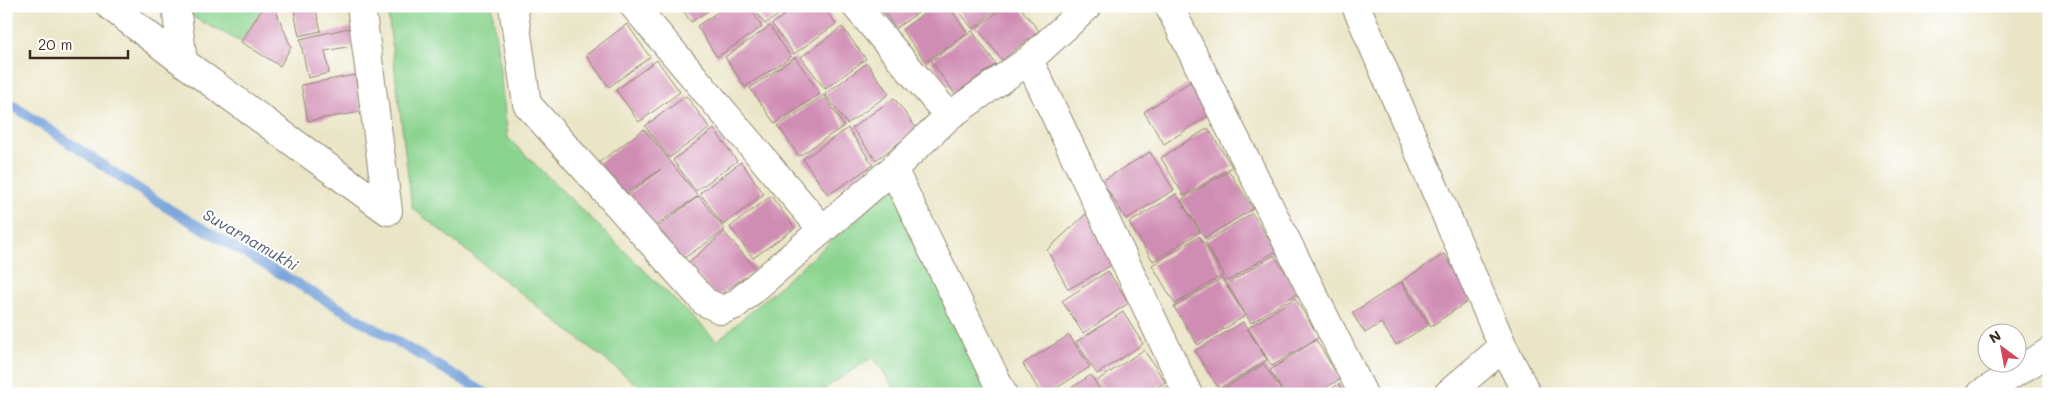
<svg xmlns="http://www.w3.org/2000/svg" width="2055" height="400" font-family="Mali,sans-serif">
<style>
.green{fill:#8bd48f;stroke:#637f56}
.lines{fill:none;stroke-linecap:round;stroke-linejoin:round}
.stream{stroke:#6e9cd7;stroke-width:10}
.building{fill:#d08db4}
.street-casing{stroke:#928872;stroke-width:30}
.street{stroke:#fff;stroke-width:28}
.labels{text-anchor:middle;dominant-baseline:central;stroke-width:4;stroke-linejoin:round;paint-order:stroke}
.water-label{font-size:16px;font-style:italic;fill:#525d71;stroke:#fff}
</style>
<rect width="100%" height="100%" fill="#fff"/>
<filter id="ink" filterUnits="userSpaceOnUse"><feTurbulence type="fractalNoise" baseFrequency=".02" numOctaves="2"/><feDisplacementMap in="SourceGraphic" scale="10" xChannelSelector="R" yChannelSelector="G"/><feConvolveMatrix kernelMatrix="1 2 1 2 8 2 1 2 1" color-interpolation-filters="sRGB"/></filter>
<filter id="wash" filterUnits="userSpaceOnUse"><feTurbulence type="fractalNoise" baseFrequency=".0096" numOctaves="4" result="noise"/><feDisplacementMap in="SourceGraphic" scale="20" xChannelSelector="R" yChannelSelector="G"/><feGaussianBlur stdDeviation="1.12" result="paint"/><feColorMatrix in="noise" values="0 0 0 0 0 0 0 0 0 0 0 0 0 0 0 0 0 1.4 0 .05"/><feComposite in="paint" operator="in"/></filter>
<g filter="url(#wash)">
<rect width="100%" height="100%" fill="#eae5c6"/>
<!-- green -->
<path class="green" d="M198,6h66l-23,36 -50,-26z
M387,6h105l16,132 209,203 178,-156 98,209h-95l-25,-37 -57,37h-167l-237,-186z"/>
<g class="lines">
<!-- stream -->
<path class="stream" d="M6,101l163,108 318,185"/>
</g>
<g id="blocks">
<!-- building -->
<path class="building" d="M264,6h10l17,41 -11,19 -39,-24z
M293,6h37l-14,4 5,21 -22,5z
M680,6h35l-24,16z
M727,6h22l13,21 -45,30 -20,-31z
M752,6h39l-26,18z
M797,6h26l13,18 -42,30 -22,-30z
M879,6h49l-32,22z
M934,6h14l19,26 -41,30 -24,-32z
M955,6h46l-28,23z
M1005,6h14l20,25 -37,29 -25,-32z
M627,24l23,33 -41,30 -23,-32z
M770,26l21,31 -46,30 -20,-30z
M353,27l4,18 -32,6 4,22 -21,5 -8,-39z
M842,27l24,32 -41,30 -24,-32z
M972,31l24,33 -41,30 -24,-33z
M795,57l25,37 -45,30 -25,-36z
M657,60l23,32 -41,30 -23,-32z
M867,63l22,31 -42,30 -22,-30z
M355,75l6,37 -53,9 -7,-36z
M1190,82l21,32 -47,30 -20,-32z
M824,95l20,31 -45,30 -21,-30z
M686,96l24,32 -41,30 -24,-32z
M894,98l23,31 -41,31 -24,-32z
M848,128l25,37 -45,30 -25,-36z
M1208,128l24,39 -48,29 -23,-38z
M644,129l54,67 -48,33 -25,-32 36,-28 -39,27 -25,-32z
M714,129l23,32 -41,30 -23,-31z
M1150,152l24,38 -48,29 -24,-38z
M741,162l23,32 -41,31 -23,-32z
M1229,171l24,38 -48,29 -24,-38z
M1176,194l24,38 -47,29 -24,-38z
M699,196l26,34 -48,33 -25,-32z
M771,196l24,32 -42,30 -23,-31z
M1252,213l24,38 -48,30 -23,-39z
M1086,214l28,50 -46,25 -21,-39z
M724,232l32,37 -39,28 -30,-33z
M1199,236l24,39 -48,29 -23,-39z
M1444,254l29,44 -42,28 -29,-45z
M1274,255l24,38 -47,30 -24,-39z
M1108,271l21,32 -46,30 -21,-32z
M1222,278l23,38 -47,29 -24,-38z
M1401,282l27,43 -32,20 -15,-22 -16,10 -13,-20z
M1295,298l24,39 -47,29 -24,-38z
M1123,312l20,32 -46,30 -21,-32z
M1243,322l24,38 -48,29 -24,-38z
M1069,335l21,32 -43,27h-6l-18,-30z
M1316,340l24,39 -24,15h-32l-14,-24z
M1144,350l21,32 -18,12h-40l-9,-14z
M1264,364l19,30h-66v-1z
M1091,375l12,19h-41z
M1339,384l6,10h-22z
M1165,386l5,8h-17z"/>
</g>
</g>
<g filter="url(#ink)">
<use href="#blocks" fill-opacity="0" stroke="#928872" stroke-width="1"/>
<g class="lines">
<!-- street casing -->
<g class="street-casing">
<path id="street" d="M110,6l73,56 205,149 -27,-205
M176,6l7,56
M513,6l14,98 178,198 17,8 13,-5 158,-136 56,-53 80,-56 59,-54
M634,6l188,223
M856,6l93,110
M1169,6l194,388
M1356,6l147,341 24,47
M1029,60l159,334
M893,169l110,225
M1448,394l55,-47
M1981,394l68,-42"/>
</g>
<!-- street -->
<use href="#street" class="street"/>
</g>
</g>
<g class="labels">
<!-- water labels -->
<g class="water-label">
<text transform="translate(251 239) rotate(30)">Suvarnamukhi</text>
</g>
</g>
<!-- margin -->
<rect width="2055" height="400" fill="none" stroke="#fff" stroke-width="25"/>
<!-- north arrow -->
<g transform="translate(2002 348) rotate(328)"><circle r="24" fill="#ffffff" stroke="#b1aaa5"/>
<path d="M0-4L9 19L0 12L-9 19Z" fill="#d1495b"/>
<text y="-8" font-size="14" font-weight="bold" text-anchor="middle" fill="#3b2a1e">N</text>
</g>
<!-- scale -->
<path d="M30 50v8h98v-8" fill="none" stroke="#3b2a1e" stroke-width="2.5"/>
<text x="38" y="50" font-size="15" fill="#3b2a1e" stroke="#ffffff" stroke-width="4" paint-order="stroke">20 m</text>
</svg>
